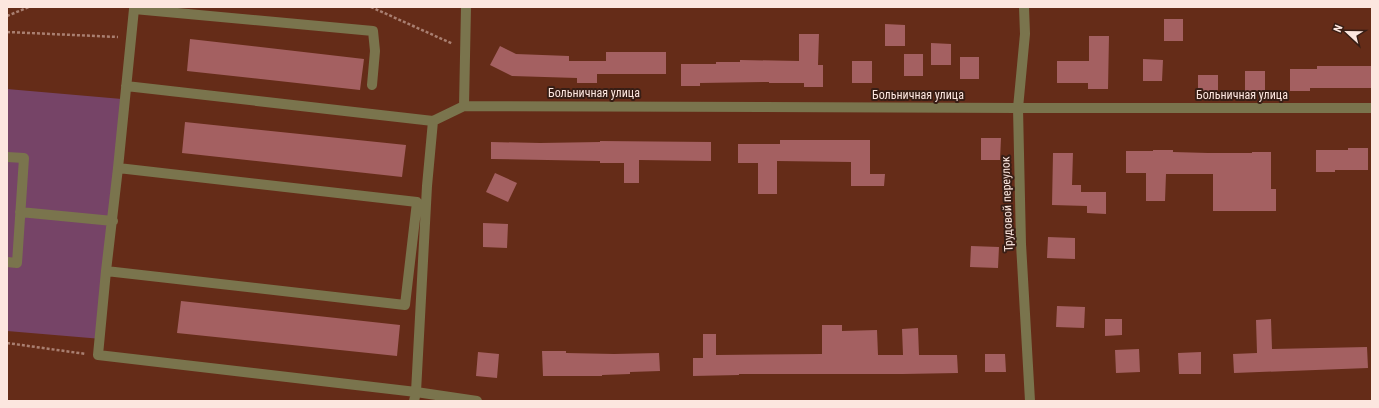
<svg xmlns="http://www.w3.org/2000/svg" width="1379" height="408" font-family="'Roboto Condensed',sans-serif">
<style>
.green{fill:#764467}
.building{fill:#a46061}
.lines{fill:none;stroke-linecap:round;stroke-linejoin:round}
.path{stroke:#a97f71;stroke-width:2.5;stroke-dasharray:3 2;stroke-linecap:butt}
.minor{stroke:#7a744d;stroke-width:10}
.labels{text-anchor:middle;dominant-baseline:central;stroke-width:4;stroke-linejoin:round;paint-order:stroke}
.street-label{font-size:12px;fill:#fce6df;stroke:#381e15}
</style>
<rect width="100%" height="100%" fill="#652c18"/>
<!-- green -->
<path class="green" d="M7,89l115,10 -20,240 -95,-8z"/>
<!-- building -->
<path class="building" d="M1164,19h19v22h-19z
M885,24l20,1v21h-20z
M799,34h20l-1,31h5v22h-19v-4h-35v-1l-69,1v3h-19v-22h35v-2h24v-2l59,1z
M1089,36h20l-1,53h-20v-6h-31v-22h32z
M190,39l174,20 -4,31 -173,-19z
M931,43l20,1v21h-20z
M500,46l16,8 53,2v5h37v-9h60v22h-69v9h-20v-5l-65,-2 -22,-11z
M904,54h19v22h-19z
M960,57h19v22h-19z
M1143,59l20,1 -1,21h-19z
M852,61h20v22h-20z
M1317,66h54v22h-61v3h-20v-22h27z
M1245,71h20v21h-20z
M1198,75h20v22h-20z
M185,122l221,23 -4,32 -220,-24z
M981,138h20l-1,22h-19z
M780,140h90v34h15l-1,12h-33v-24l-74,-1v33h-19v-31h-20v-19h42z
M600,141l111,1v19l-72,-1v23h-15v-20h-24v-2l-109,-2v-17l49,1 60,-1z
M1348,148h20v22h-33v2h-19v-22h32z
M1153,150h20v2l35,1h44v-1h19v37h5v22h-63v-37h-47l-1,27h-19v-28h-20v-22h27z
M1053,153h20l-1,32h9v7h25v22l-19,-1v-7l-35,-1z
M495,173l22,10 -9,19 -22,-10z
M483,223l25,1 -1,24 -24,-1z
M1048,237l27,1v21l-28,-1z
M971,246l28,1 -1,21 -28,-1z
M181,301l219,24 -3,31 -220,-23z
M1057,306l28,1 -1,21 -28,-1z
M1105,319h17v16l-17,1z
M1271,319l1,30 95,-2 1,21 -134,5 -1,-19 24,-1 -1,-33z
M822,325h20v6l35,-1 1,25h25l-1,-26 16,-1 1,27h38l1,18 -55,1h-164v1l-46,1v-18h10v-24h13v21l106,-1z
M1139,349l1,23 -24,1 -1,-23z
M542,351h24v2l48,1 45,-1 1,18 -30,1v2l-28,1v1h-59z
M478,352l21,2 -2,24 -21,-2z
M1201,352v22h-22l-1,-21z
M985,354h20l1,18h-21z"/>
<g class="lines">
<!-- path -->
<path class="path" d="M371,7l82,37
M7,16l22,-9
M7,32l111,5
M7,343l79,11"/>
<!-- minor -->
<path class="minor" d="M1024,7l1,27 -7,74 3,136 9,157
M372,85l3,-34 -2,-20 -239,-22 -16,159 299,34 -12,103 -299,-34 -8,84 318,37 61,9
M126,86l307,35
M464,106l554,2h354
M7,157l17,1 -7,105 -10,-1
M20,212l93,9
M106,271l12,-103
M414,401l2,-9 11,-206 6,-65 31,-15 2,-99"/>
</g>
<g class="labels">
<!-- street labels -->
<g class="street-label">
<text x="594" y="93">Больничная улица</text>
<text x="918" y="95">Больничная улица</text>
<text x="1242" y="95">Больничная улица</text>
<text transform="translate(1007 204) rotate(-92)">Трудовой переулок</text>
</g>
</g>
<!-- border -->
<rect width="1379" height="408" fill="none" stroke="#fce6df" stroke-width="16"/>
<!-- north arrow -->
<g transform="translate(1347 32) rotate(292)" stroke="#381e15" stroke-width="3" paint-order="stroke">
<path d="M0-3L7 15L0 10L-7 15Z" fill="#fce6df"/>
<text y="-6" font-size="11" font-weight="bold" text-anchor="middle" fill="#fce6df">N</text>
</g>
</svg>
